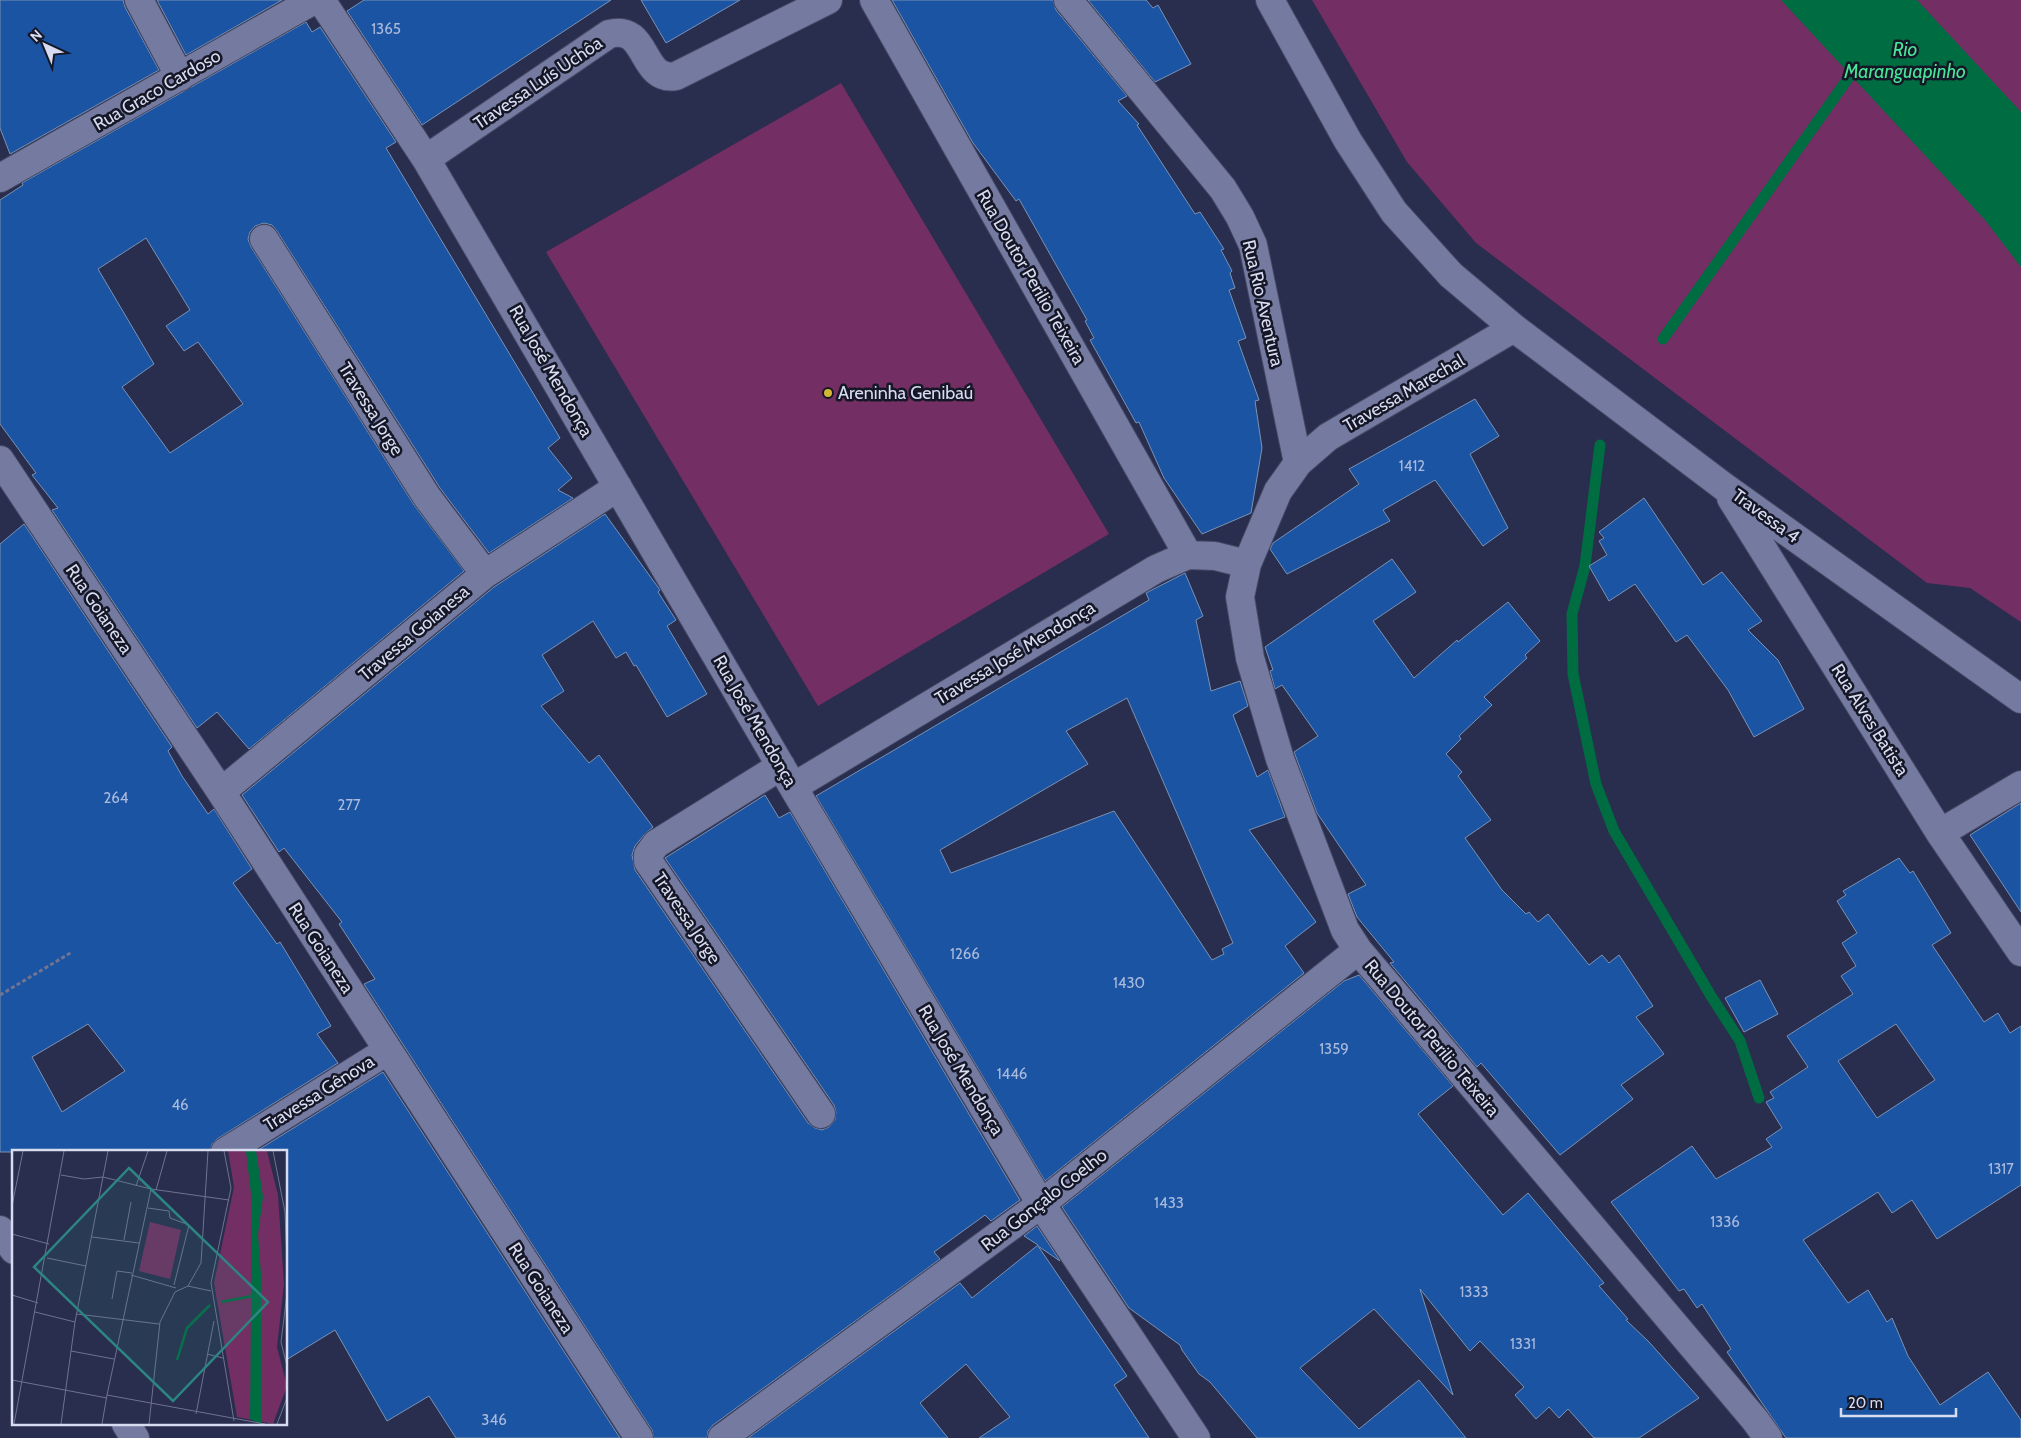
<svg xmlns="http://www.w3.org/2000/svg" width="2021" height="1438" font-family="Cabin,sans-serif">
<style>
.green{fill:#732e63}
.water{fill:#006c41}
.lines{fill:none;stroke-linecap:round;stroke-linejoin:round}
.stream{stroke:#006c41;stroke-width:11}
.building{fill:#1b54a2;stroke:#7a92b5;fill-rule:evenodd}
.minor-casing{stroke:#454864;stroke-width:30}
.path{stroke:#717591;stroke-width:3;stroke-dasharray:4 2.5;stroke-linecap:butt}
.minor{stroke:#747aa0;stroke-width:28}
.poi-dot{fill:#d1b736;stroke:#151726;stroke-width:2}
.labels{text-anchor:middle;dominant-baseline:central;stroke-width:5;stroke-linejoin:round;paint-order:stroke}
.number-label{font-size:15px;fill:#a9badd}
.street-label{font-size:18px;fill:#d8dcf1;stroke:#151726}
.poi-label{font-size:18px;fill:#d8dcf1;stroke:#151726;text-anchor:start}
.water-label{font-size:19px;font-style:italic;fill:#49e599;stroke:#151726}
.inset-river{fill:none;stroke:#006c41;stroke-width:2.5}
.inset-road{fill:none;stroke:#6f738f;stroke-width:1}
.view{fill:#2d8582;fill-opacity:0.15;stroke:#2d8582;stroke-width:2.5}
.inset-edge{fill:none;stroke:#d8dcf1;stroke-width:2.5}
</style>
<rect width="100%" height="100%" fill="#292d4e"/>
<!-- green -->
<path class="green" d="M1312,0h709v622l-51,-34 -43,-5 -451,-340 -69,-81z
M841,83l268,451 -291,172 -272,-454z"/>
<!-- water -->
<path class="water" d="M1781,0h136l104,112v155l-36,-47z"/>
<g class="lines">
<!-- stream -->
<path class="stream" d="M1663,339l196,-276
M1600,445l-15,121 -13,48 1,60 23,110 18,47 97,165 29,45 19,57"/>
</g>
<!-- building -->
<path class="building" d="M0,0h123l2,7 34,63 -149,84 -10,-26z
M157,0h125l-96,55z
M364,0h247l-189,125 -75,-114z
M641,0h99l-74,43z
M892,0h161l3,10 71,86 -9,5 21,23 -2,1 58,89 5,-2 24,37 -3,1 11,21 -2,2 5,15 -6,2 17,48 -8,3 21,59 -4,1 7,47 -11,65 -49,21 -38,-56 -25,-56 -3,1 -46,-83 4,-2 -9,-17 2,-1 -68,-121 -3,2 -43,-58z
M1088,0h58l7,8 5,-3 33,59 -36,18z
M306,22l6,10 8,-5 76,115 -10,6 174,290 -12,10 24,30 -14,12 15,8 -84,55 -49,-65 -163,-257 -5,-6 -8,-2 -9,3 -5,6 -2,7 3,8 163,258 50,66 -215,178 -32,-37 -20,16 -145,-218 6,-2 -26,-33 4,-2 -36,-49v-224l23,-15 -1,-2zM146,238l44,72 -24,16 18,25 14,-9 45,62 -73,49 -48,-66 32,-23 -56,-95z
M1475,399l24,37 -29,18 38,74 -25,18 -48,-66 -52,30 7,11 -103,53 -17,-25 3,-6 86,-59 -10,-15z
M1644,498l59,87 19,-13 40,49 -14,9 30,30 26,49 -50,28 -26,-47 -41,-55 -11,7 -41,-58 -26,17 -20,-35 18,-11 -8,-14 5,-3 -5,-6z
M605,514l55,76 -2,2 18,28 -9,6 40,68 -40,23 -31,-52 -2,1 -8,-14 -10,6 -23,-37 -51,34 22,36 -23,15 48,57 10,-8 54,72 -9,8 -9,11 -3,9 3,15 173,253 7,5 7,2 7,-3 6,-7 1,-8 -2,-7 -169,-247 100,-63 14,23 11,-6 230,388 -29,21 -6,-6 -51,37 6,7 -227,166 -5,6 -1,7h-53l-2,-8 -288,-446 11,-5 -36,-55 3,-2 -58,-74 -5,4 -37,-57 252,-208z
M24,524l148,223 -4,4 14,25 26,38 6,-5 38,60 -19,14 44,61 3,-2 51,84 -14,8 21,29 -121,76 -5,5 -2,8h-210v-608zM88,1024l37,47 -63,41 -30,-55z
M1392,559l24,33 -43,29 41,57 43,-38 1,2 50,-40 32,39 -15,14 2,3 -43,39 8,8 -33,31 2,3 -15,15 16,18 -4,4 33,44 -26,18 37,52 24,24 3,-2 9,10 10,-8 41,51 13,-10 7,8 10,-8 34,51 -17,11 28,37 -43,31 12,14 -73,56 -79,-92 -4,4 -87,-104 4,-1 -37,-45 -9,-23 18,-9 -49,-72 -23,-61 24,-16 -36,-51 -7,4 -5,-18 3,-1 -8,-23z
M1185,573l18,43 -7,4 15,71 29,-10 8,25 -15,9 24,62 11,-7 17,47 -36,13 67,92 -31,24 19,27 -259,208 -229,-385 333,-196 -3,-7zM1127,698l106,245 -11,6 2,5 -12,6 -98,-149 -163,62 -11,-23 148,-86 -22,-33z
M2021,803v109l-51,-77z
M1899,858l11,15 3,-2 38,62 -19,12 52,77 14,-9 12,20 11,-7v159l-84,54 -25,-39 -20,13 -14,-21 -75,48 45,63 20,-13 19,32 5,-4 16,38 32,49 48,-33 33,48v18h-235l-59,-86 4,-3 -29,-45 -5,4 -13,-19 -5,2 -68,-89 81,-56 24,33 56,-32 -6,-8 16,-11 -16,-26 8,-4 -4,-6 38,-25 -21,-31 66,-42 -12,-18 15,-10 -14,-23 15,-10 -20,-32 9,-6 -3,-4zM1896,1024l39,56 -58,38 -39,-57z
M1359,975l94,111 -35,28 85,101 25,-22 76,90 -5,3 29,33 -2,1 23,22 50,56 -60,40h-45l-26,-29 -9,9 -10,-11 -13,12 -21,-24 9,-8 -44,-46 -10,10 -50,-62 33,106 -79,-86 -74,59 59,61 60,-49 47,58h-209l-47,-56 -11,-8 -17,-24 -2,-5 -51,-37 -67,-101 282,-226z
M1760,980l18,34 -34,18 -19,-34z
M383,1072l237,366h-164l-27,-42 -42,25 -52,-91 -49,30v-208h-31z
M1037,1226l23,35 -22,-15 89,130 -13,9 35,53h-170l31,-21 -44,-53 -46,39 28,35h-200l212,-155 12,15 66,-53 -14,-9z"/>
<g class="lines">
<!-- minor casing -->
<g class="minor-casing">
<path id="minor" d="M139,0l41,77
M321,0l105,159 367,628 248,417 155,234
M874,0l314,555
M1068,0l155,189 17,28 13,28 45,218
M1270,0l78,141 46,71 57,63 63,53 209,158 298,213
M426,159l183,-125c40,-11 31,49 67,42l152,-76
M0,178l314,-178
M264,239l163,258 58,77
M1514,328l-186,109 -30,26 -20,28 -31,73 -7,33 10,61 30,101 65,171 13,20 397,470 13,18
M0,460l221,332 418,646
M1731,498l209,335 81,119
M781,766l-125,78 -8,11v6l173,253
M793,787l363,-218 32,-14 27,1 32,8
M221,792l264,-218 133,-87
M1940,833l81,-48
M225,1152l162,-101
M0,1230l14,20
M126,1424l9,14
M722,1438l319,-234 317,-254"/>
</g>
<!-- path -->
<path class="path" d="M0,995l72,-43"/>
<!-- minor -->
<use href="#minor" class="minor"/>
</g>
<!-- markers -->
<circle class="poi-dot" cx="828" cy="393" r="5"/>
<g class="labels">
<!-- number labels -->
<g class="number-label">
<text x="386" y="29">1365</text>
<text x="1412" y="466">1412</text>
<text x="116" y="798">264</text>
<text x="349" y="805">277</text>
<text x="965" y="954">1266</text>
<text x="1129" y="983">1430</text>
<text x="1334" y="1049">1359</text>
<text x="1012" y="1074">1446</text>
<text x="180" y="1105">46</text>
<text x="2001" y="1169">1317</text>
<text x="1169" y="1203">1433</text>
<text x="1725" y="1222">1336</text>
<text x="1474" y="1292">1333</text>
<text x="1523" y="1344">1331</text>
<text x="494" y="1420">346</text>
</g>
<!-- street labels -->
<g class="street-label">
<text transform="translate(538 83) rotate(-34)">Travessa Luís Uchôa</text>
<text transform="translate(157 90) rotate(-30)">Rua Graco Cardoso</text>
<text transform="translate(1031 277) rotate(60)">Rua Doutor Perilio Teixeira</text>
<text transform="translate(1263 303) rotate(77)">Rua Rio Aventura</text>
<text transform="translate(551 371) rotate(60)">Rua José Mendonça</text>
<text transform="translate(1404 393) rotate(-30)">Travessa Marechal</text>
<text transform="translate(371 409) rotate(58)">Travessa Jorge</text>
<text transform="translate(1766 516) rotate(36)">Travessa 4</text>
<text transform="translate(99 609) rotate(56)">Rua Goianeza</text>
<text transform="translate(414 633) rotate(-40)">Travessa Goianesa</text>
<text transform="translate(1015 653) rotate(-31)">Travessa José Mendonça</text>
<text transform="translate(1870 720) rotate(58)">Rua Alves Batista</text>
<text transform="translate(755 721) rotate(60)">Rua José Mendonça</text>
<text transform="translate(687 918) rotate(56)">Travessa Jorge</text>
<text transform="translate(321 948) rotate(57)">Rua Goianeza</text>
<text transform="translate(1432 1038) rotate(50)">Rua Doutor Perilio Teixeira</text>
<text transform="translate(961 1070) rotate(59)">Rua José Mendonça</text>
<text transform="translate(319 1093) rotate(-32)">Travessa Gênova</text>
<text transform="translate(1044 1200) rotate(-38)">Rua Gonçalo Coelho</text>
<text transform="translate(541 1288) rotate(57)">Rua Goianeza</text>
</g>
<!-- poi labels -->
<g class="poi-label">
<text x="838" y="393">Areninha Genibaú</text>
</g>
<!-- water labels -->
<g class="water-label">
<text x="1905" y="49">Rio<tspan x="1905" dy="22">Maranguapinho</tspan></text>
</g>
</g>
<!-- overview -->
<g transform="translate(12 1150)">
<rect width="275" height="275" fill="#292d4e"/>
<path d="M216,1h39l11,44 6,89 -7,63 10,39 -14,38 -36,-7 -14,-81 -9,-53 20,-96zM138,72l31,8 -11,49 -31,-8z" fill="#732e63"/>
<path d="M234,1h10l7,46 -5,37 3,40v150l-11,-5 2,-216z" fill="#006c41"/>
<path class="inset-river" d="M209,152l31,-6M165,210l10,-32 23,-23"/>
<path class="inset-road" d="M212,1l7,37 -20,95 23,138M261,1l12,61 2,51M49,25l23,4 19,-2 48,12 78,11M124,36l12,-35M144,40l11,-39M0,56l11,-55M136,58l21,3 1,7 19,7 -15,60M0,84l37,10M80,87l47,6M112,90l7,-38M35,108l39,8M119,125l45,13M176,136l23,5M275,144l-6,48 6,24M0,145l26,8M100,149l5,-28 15,2M23,162l40,10M65,164l82,10M59,201l43,8M195,204l16,4M0,230l95,18M95,245l44,-206M184,264l18,-93M2,274l50,-273M49,274l14,-102 33,-171M90,274l5,-29 158,29M137,274l11,-102 15,-30 13,-6 13,-23 7,-112M265,274l10,-26"/>
<path class="view" d="M117,18l139,134 -95,99 -139,-134z"/>
<rect width="275" height="275" class="inset-edge"/>
</g>
<!-- north arrow -->
<g transform="translate(45 45) rotate(316)" stroke="#151726" stroke-width="4" paint-order="stroke">
<path d="M0-4L9 19L0 12L-9 19Z" fill="#d8dcf1"/>
<text y="-8" font-size="14" font-weight="bold" text-anchor="middle" fill="#d8dcf1">N</text>
</g>
<!-- scale -->
<path d="M1841 1408v8h115v-8" fill="none" stroke="#d8dcf1" stroke-width="2.5"/>
<text x="1848" y="1408" font-size="15" fill="#d8dcf1" stroke="#151726" stroke-width="4" paint-order="stroke">20 m</text>
</svg>
